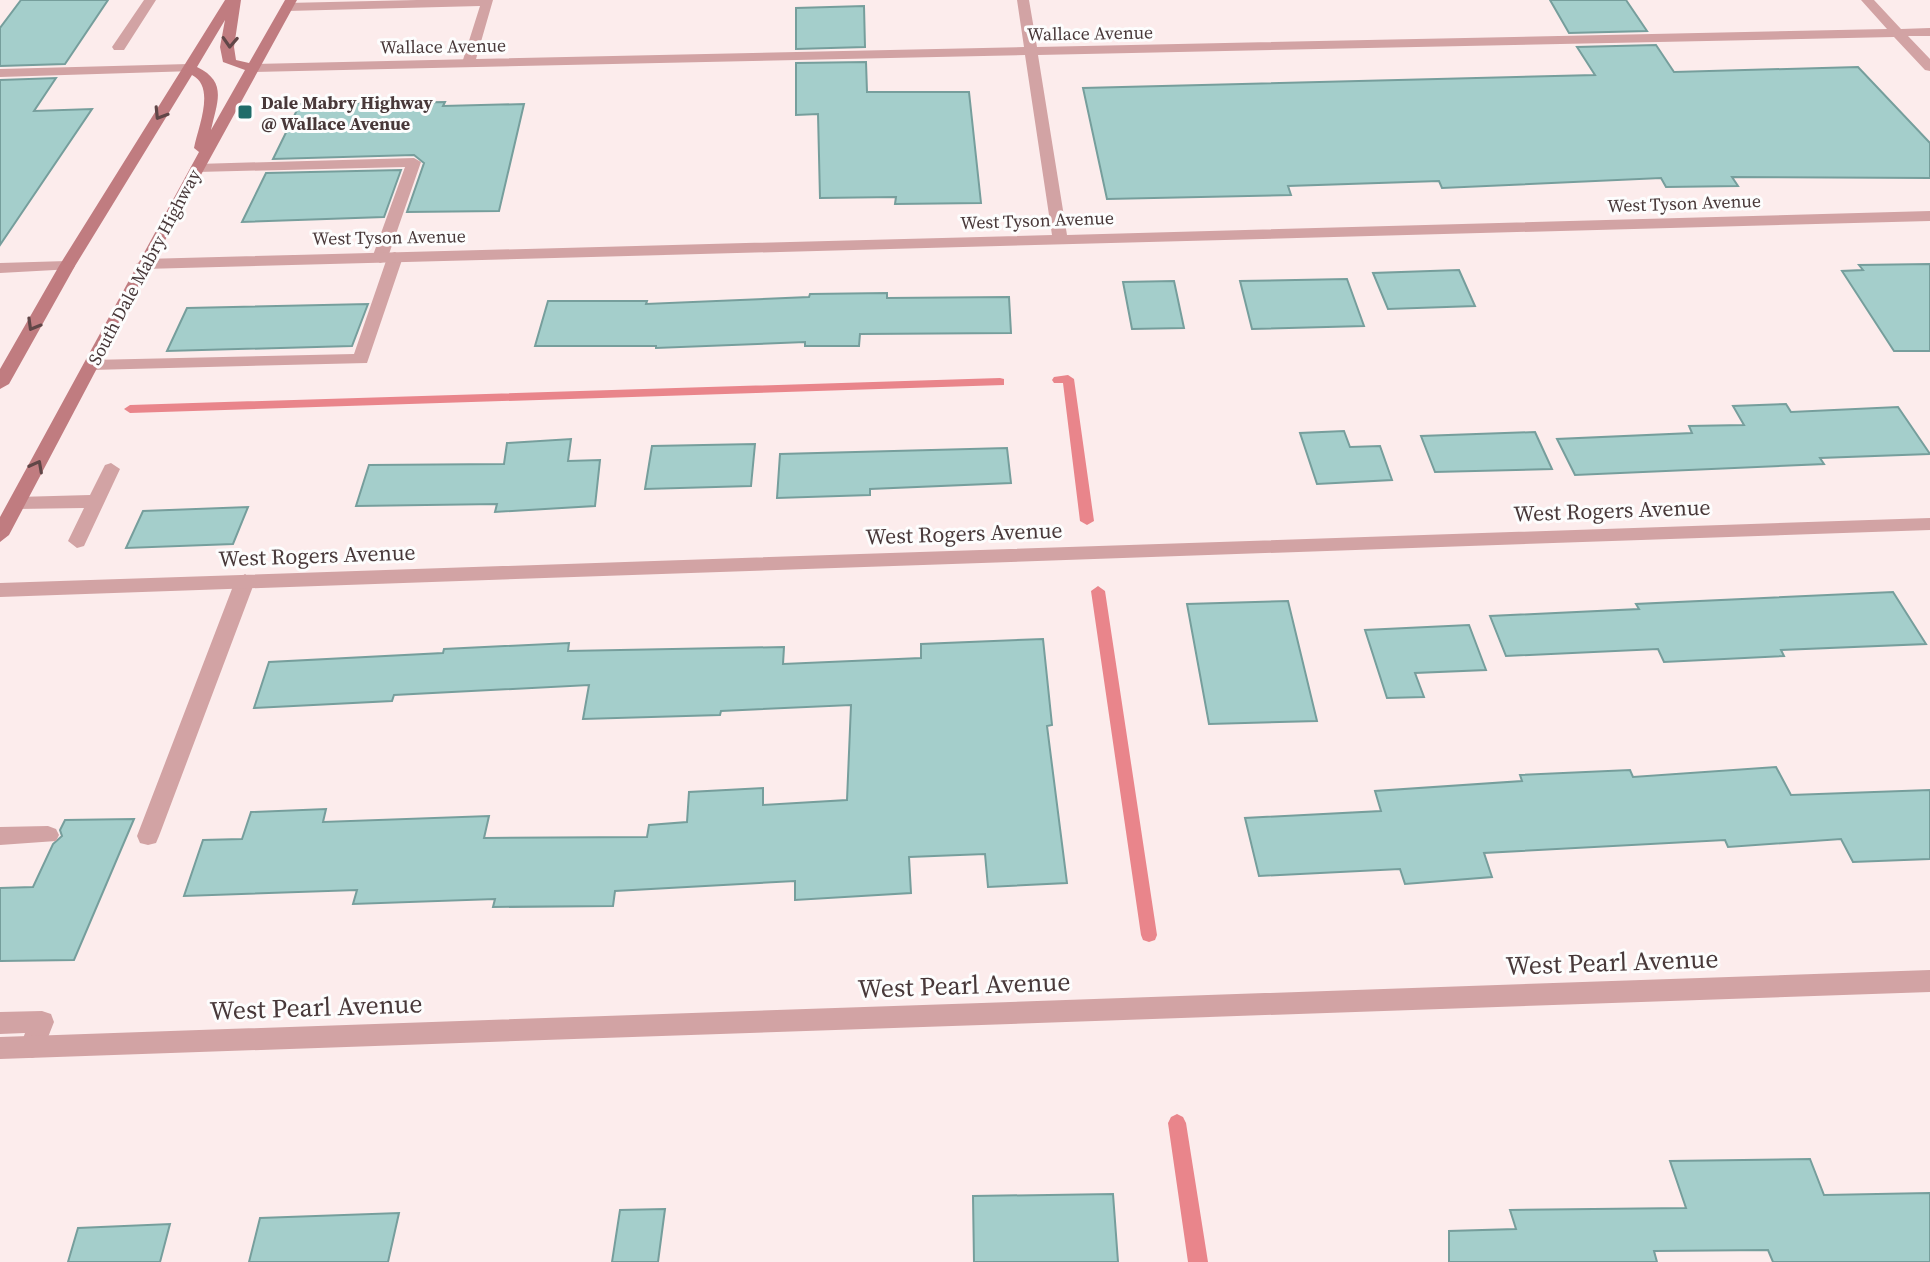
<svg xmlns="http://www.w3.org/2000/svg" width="1930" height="1262" font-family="'Source Serif 4',serif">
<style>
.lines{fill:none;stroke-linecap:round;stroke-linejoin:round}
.stream{fill:#e9858b;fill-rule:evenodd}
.building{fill:#a4cecb;stroke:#769e9c;stroke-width:2}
.lane{fill:#d2a3a4;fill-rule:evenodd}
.street{fill:#d2a3a4;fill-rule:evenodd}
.secondary{fill:#c07c80;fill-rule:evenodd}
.oneway{stroke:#604647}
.poi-dot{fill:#206c69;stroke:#fdfdfd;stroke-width:3}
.labels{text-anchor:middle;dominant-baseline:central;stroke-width:6;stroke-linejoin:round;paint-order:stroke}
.far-street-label{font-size:18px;fill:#483839;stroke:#fdfdfd}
.far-poi-label{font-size:18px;font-weight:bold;fill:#483839;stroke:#fdfdfd;text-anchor:start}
.street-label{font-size:22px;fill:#483839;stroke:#fdfdfd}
.near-street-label{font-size:26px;fill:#483839;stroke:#fdfdfd}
</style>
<rect width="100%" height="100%" fill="#fcecec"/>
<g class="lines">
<!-- stream -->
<path class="stream" d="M1068,375l6,4 20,142 -7,4 -7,-4 -17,-138h-9l-2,-3 2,-3z
M1000,378l4,1v6l-874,28 -6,-4 6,-4z
M1098,586l7,5 52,344 -2,5 -6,2 -6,-2 -2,-5 -50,-344z
M1177,1114l6,3 3,6 22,139h-20l-20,-139 3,-6z"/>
</g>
<!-- building -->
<path class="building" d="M21,0h87l-43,64 -65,2v-38z
M1550,0h76l21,31 -78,2z
M864,6l1,41 -69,2v-41z
M1656,45l18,27 184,-5 72,76v35l-198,-1 6,9 -72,1 -5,-9 -219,10 -3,-7 -151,5 3,9 -184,4 -24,-111 512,-13 -18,-28z
M866,62l1,30h102l12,111 -86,1 1,-7 -76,1 -2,-84 -22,1v-52z
M56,78l-22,33 58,-2 -92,136v-165z
M445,102l-2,4 81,-2 -25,107 -92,1 17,-49 -10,-8 -141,4 27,-55z
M401,170l-17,47 -142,5 24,-49z
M1930,264v87h-36l-52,-80 21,-1 -4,-5z
M1459,270l16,36 -87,3 -15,-36z
M1347,279l17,47 -112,3 -12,-48z
M1174,281l10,47 -52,1 -9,-47z
M887,293v5l122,-1 2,36 -151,1 -1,12h-54v-4l-149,6v-2h-121l13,-45h99l-1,3 163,-7 1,-3z
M368,304l-16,42 -185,5 20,-43z
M1786,404l5,8 107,-5 32,47 -110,4 4,6 -249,11 -18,-36 135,-6 -3,-7 55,-1 -11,-19z
M1344,431l6,16 30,-1 12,34 -75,4 -17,-51z
M1535,432l17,37 -117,3 -14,-36z
M571,439l-3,22 32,-1 -5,46 -100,6 2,-8 -141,2 13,-41 135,-1 3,-21z
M755,444l-4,42 -106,3 7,-43z
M1007,448l4,35 -141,6v6l-93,3 3,-44z
M248,507l-15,37 -107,4 17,-37z
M1893,592l33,52 -145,6 3,6 -120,6 -6,-13 -152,7 -16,-40 149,-7 -3,-5z
M1288,601l29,120 -108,3 -22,-120z
M1469,625l17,45 -71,3 9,24 -37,1 -22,-68z
M1043,639l9,86 -5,1 20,157 -79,4 -3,-33 -76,3 2,36 -116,7v-19l-180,10 -2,15 -120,1 2,-8 -142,5 4,-14 -173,6 19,-56 39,-1 9,-27 75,-3 -3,13 166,-6 -5,22 163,-1 2,-12 38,-3 2,-30 74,-4v17l84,-5 4,-95 -130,6 -1,4 -137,4 6,-34 -195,10 -2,6 -138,7 15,-46 174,-9 1,-4 125,-6 -1,8 216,-4 -1,17 138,-6v-14z
M1776,767l15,28 139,-5v69l-77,3 -12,-23 -113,8 -3,-7 -241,13 8,24 -87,7 -5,-15 -141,7 -14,-58 136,-7 -6,-20 147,-10 -2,-6 110,-5 3,7z
M134,819l-60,141 -74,1v-73l33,-1 20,-43 9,-8 -2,-6 5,-10z
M1810,1159l14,36 106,-2v69h-157l-5,-12 -114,1 3,11h-208v-31l67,-2 -6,-19 176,-2 -16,-47z
M1113,1194l5,68h-144l-1,-66z
M665,1209l-7,53h-46l8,-52z
M399,1213l-11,49h-139l11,-44z
M170,1224l-10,38h-92l10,-34z"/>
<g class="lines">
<!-- lane -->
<path class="lane" d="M144,0h12l-32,50h-10l-2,-3z
M417,0h76l-19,66 -12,-3 18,-57 -193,5 -6,-4 6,-4z
M414,158l7,4 -32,92 6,-2 8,5 -36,106 -276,7 -8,-5 8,-5 263,-6 32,-93 -6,2 -8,-5 33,-91 -208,5 -7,-4 7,-4z
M111,463l9,6 -36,77 -7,2 -9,-7 16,-33 -67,1 -9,-6 9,-6 73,-2 15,-30z
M245,574l10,7 -96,255 -3,7 -8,2 -8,-2 -3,-7 98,-255z
M48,826l8,3 3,6 -3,6 -56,4v-18z
M42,1011l9,3 3,8 -13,33 -9,3 -9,-3 -3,-8 5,-14 -25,1v-22z"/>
<!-- street -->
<path class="street" d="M1017,0h12l8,47 850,-18 -26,-29h13l27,29 29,-1v8h-22l22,23v12l-5,-1 -31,-33 -856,18 29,180 863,-24v10l-1786,48 -8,-5 8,-5 908,-24 -27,-180 -774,17 -7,-4 7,-4 773,-17z
M189,64l5,1v6l-194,6v-8z
M67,261l8,5 -2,3 -73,4v-10z
M1930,518v12l-1930,67v-14z
M1930,970v22l-1930,67v-22z"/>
<!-- secondary -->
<path class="secondary" d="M225,0h16l-7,47 2,13 13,3 36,-63h12l-145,264 -143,271 -9,7v-25l199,-365 -5,-4c4,-21 22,-61 -2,-73l-117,191 -66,118 -9,5v-20l59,-103zM225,20l-5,27 3,15 22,8 -34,60c6,-28 17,-48 -14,-63z"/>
</g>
<!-- one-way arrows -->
<defs><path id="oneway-chevron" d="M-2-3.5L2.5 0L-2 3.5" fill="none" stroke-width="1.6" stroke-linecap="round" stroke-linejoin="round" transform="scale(2)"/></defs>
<g class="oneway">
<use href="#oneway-chevron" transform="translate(230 42) rotate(93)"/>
<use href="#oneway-chevron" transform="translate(160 114) rotate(122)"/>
<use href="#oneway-chevron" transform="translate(33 325) rotate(120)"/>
<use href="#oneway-chevron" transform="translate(37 466) rotate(-62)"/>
</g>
<!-- markers -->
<rect class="poi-dot" x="237" y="104" width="16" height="16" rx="4"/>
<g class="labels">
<!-- far-street labels -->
<g class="far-street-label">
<text transform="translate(1090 33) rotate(-1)">Wallace Avenue</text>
<text transform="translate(443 46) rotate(-1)">Wallace Avenue</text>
<text transform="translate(1684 203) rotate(-2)">West Tyson Avenue</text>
<text transform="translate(1037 220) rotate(-2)">West Tyson Avenue</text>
<text transform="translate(389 237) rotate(-1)">West Tyson Avenue</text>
<text transform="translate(144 267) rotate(-62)">South Dale Mabry Highway</text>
</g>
<!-- far-poi labels -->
<g class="far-poi-label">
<text x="261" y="102">Dale Mabry Highway<tspan x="261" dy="21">@ Wallace Avenue</tspan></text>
</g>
<!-- street labels -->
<g class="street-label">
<text transform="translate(1612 510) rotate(-2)">West Rogers Avenue</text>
<text transform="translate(964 533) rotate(-2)">West Rogers Avenue</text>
<text transform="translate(317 555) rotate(-2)">West Rogers Avenue</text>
</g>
<!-- near-street labels -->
<g class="near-street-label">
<text transform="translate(1612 962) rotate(-2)">West Pearl Avenue</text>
<text transform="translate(964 985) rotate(-2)">West Pearl Avenue</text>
<text transform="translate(316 1007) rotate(-2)">West Pearl Avenue</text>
</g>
</g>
</svg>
